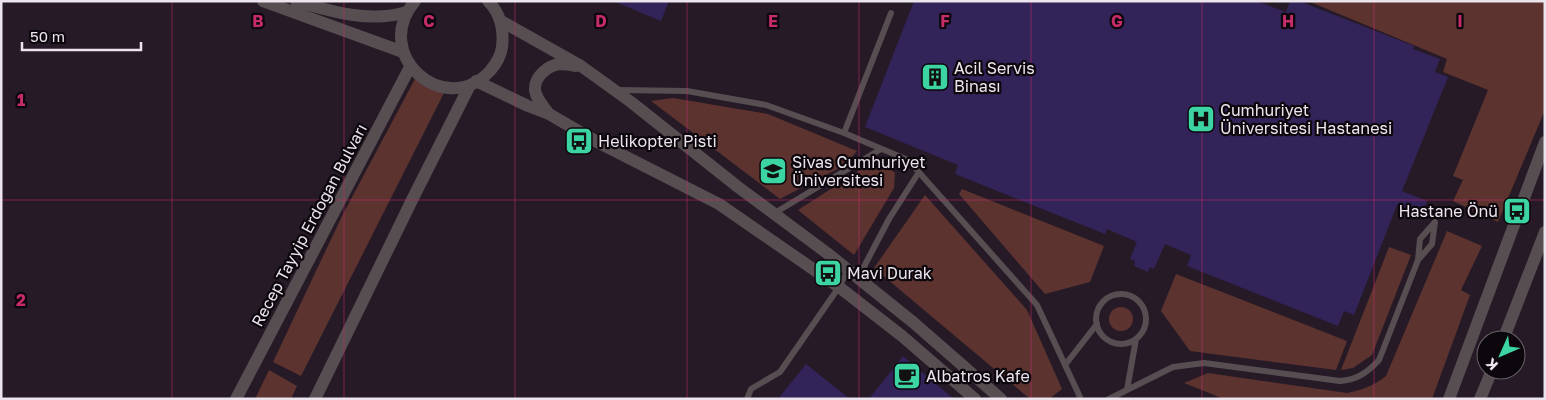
<svg xmlns="http://www.w3.org/2000/svg" width="1546" height="400" font-family="'Golos Text',sans-serif">
<style>
.green{fill:#5c332e}
.building{fill:#322359}
.lines{fill:none;stroke-linecap:round;stroke-linejoin:round}
.service{stroke:#574e51;stroke-width:6}
.minor{stroke:#574e51;stroke-width:12}
.grid{fill:none;stroke:#c62c6a;stroke-width:1;stroke-opacity:0.55}
.labels{text-anchor:middle;dominant-baseline:central;stroke-width:4.5;stroke-linejoin:round;paint-order:stroke}
.poi-label{font-size:16px;fill:#ede5ee;stroke:#0c070c;text-anchor:start}
.street-label{font-size:16px;fill:#ede5ee;stroke:#0c070c}
.grid-label{font-size:16px;text-anchor:middle;font-weight:bold;fill:#c62c6a;stroke:#0c070c;stroke-width:4.5;stroke-linejoin:round;paint-order:stroke}
</style>
<rect width="100%" height="100%" fill="#261a27"/>
<!-- green -->
<path class="green" d="M1308,1h237v109l-47,112 -45,-21 10,-21 -10,-4 35,-86 -45,-18 4,-13z
M416,77l29,14 -144,285 -28,-14 69,-146z
M673,98l95,16 89,37 -12,14 -65,34 -129,-98z
M879,158l16,15 -1,15 -40,67 -56,-45z
M962,189l142,57 -14,36 -45,12 -86,-100z
M925,195l102,115 35,79 -13,10h-19l-156,-131z
M1447,231l35,15 -21,44 9,5 -38,104h-208l-40,-16 24,-10 139,20c15,-3 26,-7 39,-17z
M1389,247l22,8 -39,100 -19,13 -12,2z
M1176,274l171,67 -11,29 -146,-19 -29,-40z
M1109 319a12 12 0 1 1 24 0a12 12 0 1 1-24 0Z
M269,370l28,16 -6,13h-36z"/>
<!-- building -->
<path class="building" d="M613,1h56l-8,20z
M914,1h342l30,11 4,-11h9l115,45 -1,3 27,10 -5,13 13,5 -46,114 25,10 -5,13 -25,-9 -43,110 -10,-4 -6,15 -151,-60 4,-11 -26,-11 -11,25 -4,-2 -2,5 -14,-6 1,-5 -5,-2 7,-17 -30,-13 -2,5 -150,-60 3,-9 -93,-38z
M903,356l51,43h-85z
M806,364l44,35h-72z"/>
<g class="lines">
<!-- service -->
<path class="service" d="M619,90l68,1 79,14 78,28 64,27 129,145 43,92 -1,2
M844,133l47,-120
M773,214l108,-65
M858,278l31,-59 30,-47
M1096 319a25 25 0 1 1 50 0a25 25 0 1 1-50 0Z
M1065,365l32,-41
M1127,390l9,-51
M747,399l4,-10 29,-17 59,-85 9,-17
M1109,399l64,-32 31,-4 136,18c17,-1 28,-9 39,-21l39,-100 2,-21 15,-17 -3,22 -14,16"/>
<!-- minor -->
<path class="minor" d="M263,1l140,51
M296,1c36,11 75,22 111,11
M415,1c-45,53 29,119 75,70 6,-7 11,-15 12,-24 2,-17 -1,-33 -14,-46
M501,21l80,45 50,36 107,85 89,66 87,70 87,76
M476,81l52,25 21,8 50,29 120,61 120,83 63,49 73,63
M549,114c-5,-7 -13,-15 -14,-24 -1,-13 13,-25 25,-26 5,0 11,1 16,2
M1503,340l42,-108
M236,399l174,-332
M315,399l98,-201 57,-113
M1449,399l96,-257
M1480,399l12,-29"/>
</g>
<!-- grid -->
<path class="grid" d="M172,1v398M344,1v398M515,1v398M687,1v398M859,1v398M1031,1v398M1202,1v398M1374,1v398M1,200h1544"/>
<!-- icons -->
<defs>
<g id="building-square" transform="scale(1.4375)"><rect x="-9" y="-9" width="18" height="18" rx="4" fill="#3dd4a3" stroke="#0c070c"/><path d="M-4-6H4V6H1V3H-1V6H-4ZM-2.5-4.3h1.7v1.8h-1.7ZM.8-4.3h1.7v1.8H.8ZM-2.5-1h1.7V.8h-1.7ZM.8-1h1.7V.8H.8Z" fill="#111"/></g>
<g id="hospital-square" transform="scale(1.4375)"><rect x="-9" y="-9" width="18" height="18" rx="4" fill="#3dd4a3" stroke="#0c070c"/><path d="M-5-5h3v3.5h4V-5h3V5h-3V1.5h-4V5h-3Z" fill="#111"/></g>
<g id="bus-square" transform="scale(1.4375)"><rect x="-9" y="-9" width="18" height="18" rx="4" fill="#3dd4a3" stroke="#0c070c"/><path d="M-5-6H5V4H4V6H2V4H-2V6H-4V4H-5ZM-3.5-4V0h7V-4ZM-3.5 1.2v1.5H-2V1.2ZM2 1.2v1.5H3.5V1.2Z" fill="#111"/></g>
<g id="university-square" transform="scale(1.4375)"><rect x="-9" y="-9" width="18" height="18" rx="4" fill="#3dd4a3" stroke="#0c070c"/><path d="M0-5L7-2L0 1L-7-2ZM-4 1L0 2.5L4 1V4Q0 6-4 4Z" fill="#111"/></g>
<g id="cafe-square" transform="scale(1.4375)"><rect x="-9" y="-9" width="18" height="18" rx="4" fill="#3dd4a3" stroke="#0c070c"/><path d="M-5.5-4.5H6V0H3Q3 3.5 0 3.5H-2.5Q-5.5 3.5-5.5 0ZM3-3.2v2h1.7v-2ZM-6 4.5H4V6H-6Z" fill="#111"/></g>
</defs>
<g fill-rule="evenodd">
<use href="#building-square" x="935" y="77"/>
<use href="#hospital-square" x="1201" y="119"/>
<use href="#bus-square" x="579" y="141"/>
<use href="#university-square" x="773" y="171"/>
<use href="#bus-square" x="1517" y="211"/>
<use href="#bus-square" x="828" y="273"/>
<use href="#cafe-square" x="907" y="376"/>
</g>
<g class="labels">
<!-- poi labels -->
<g class="poi-label">
<text x="954" y="68">Acil Servis<tspan x="954" dy="18">Binası</tspan></text>
<text x="1220" y="110">Cumhuriyet<tspan x="1220" dy="18">Üniversitesi Hastanesi</tspan></text>
<text x="598" y="141">Helikopter Pisti</text>
<text x="792" y="162">Sivas Cumhuriyet<tspan x="792" dy="18">Üniversitesi</tspan></text>
<text x="1498" y="211" text-anchor="end">Hastane Önü</text>
<text x="847" y="273">Mavi Durak</text>
<text x="926" y="376">Albatros Kafe</text>
</g>
<!-- street labels -->
<g class="street-label">
<text transform="translate(309 225) rotate(-62)">Recep Tayyip Erdoğan Bulvarı</text>
</g>
</g>
<g class="grid-label">
<text x="258" y="27">B</text>
<text x="429" y="27">C</text>
<text x="601" y="27">D</text>
<text x="773" y="27">E</text>
<text x="945" y="27">F</text>
<text x="1117" y="27">G</text>
<text x="1288" y="27">H</text>
<text x="1460" y="27">I</text>
<text x="21" y="106">1</text>
<text x="21" y="306">2</text>
</g>
<!-- border -->
<rect width="1546" height="400" fill="none" stroke="#ede5ee" stroke-width="5"/>
<!-- north arrow -->
<g transform="translate(1501 355) rotate(225)"><circle r="24" fill="#0c070c" stroke="#666066"/>
<path d="M0-4L9 19L0 12L-9 19Z" fill="#3dd4a3"/>
<text y="-8" font-size="14" font-weight="bold" text-anchor="middle" fill="#ede5ee">K</text>
</g>
<!-- scale -->
<path d="M22 42v8h119v-8" fill="none" stroke="#ede5ee" stroke-width="2.5"/>
<text x="30" y="42" font-size="15" fill="#ede5ee" stroke="#0c070c" stroke-width="4" paint-order="stroke">50 m</text>
</svg>
